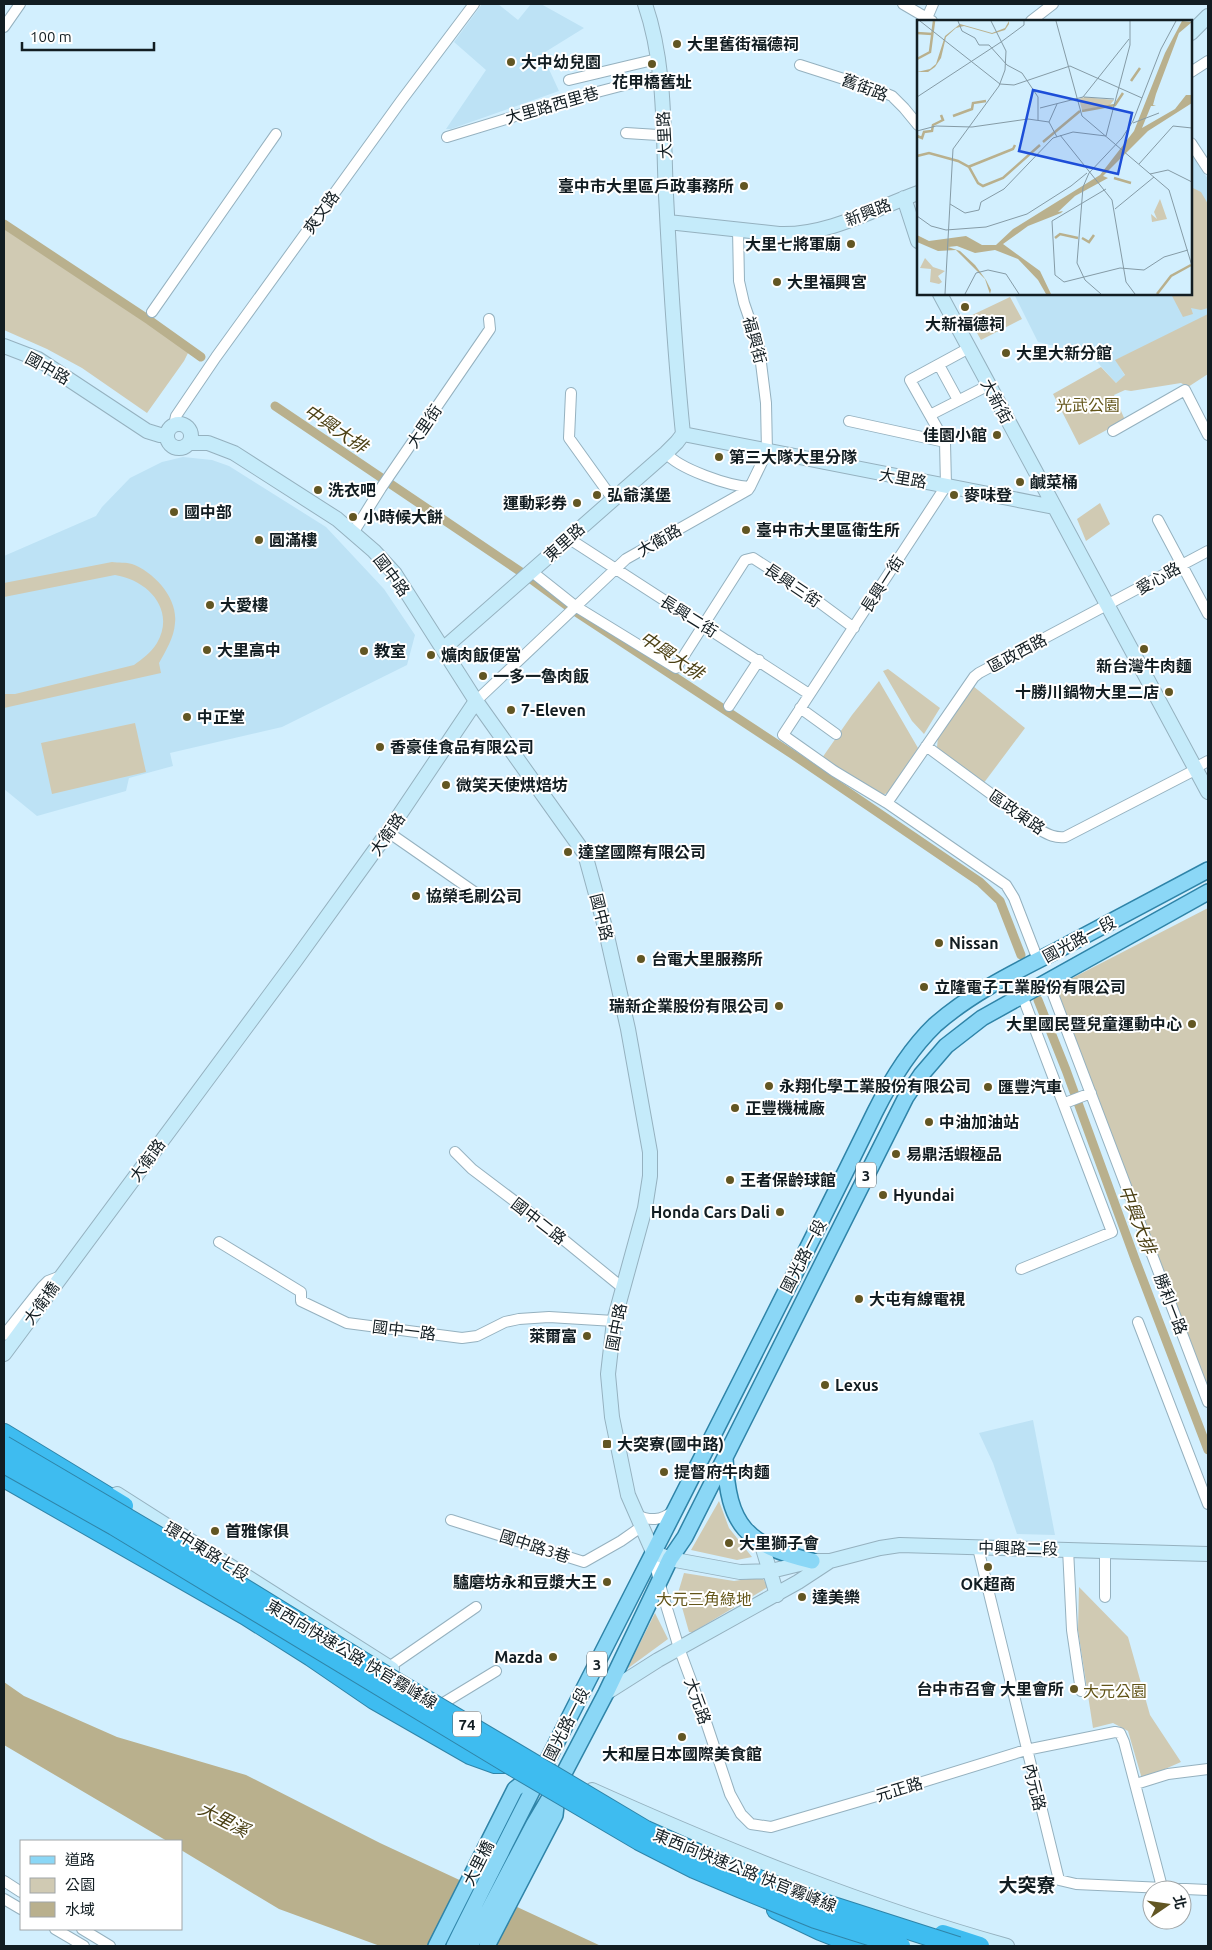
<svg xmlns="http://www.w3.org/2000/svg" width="1212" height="1950" font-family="Ubuntu,'Noto Sans TC',sans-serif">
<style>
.built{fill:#bde2f5}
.green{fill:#d0cab3}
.water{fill:#b9b08d}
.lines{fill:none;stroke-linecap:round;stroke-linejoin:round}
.canal{stroke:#b9b08d;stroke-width:9}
.street-casing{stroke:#95b1bf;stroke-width:12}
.secondary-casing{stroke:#95b1bf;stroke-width:16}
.primary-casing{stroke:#2f84a8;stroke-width:18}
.highway-casing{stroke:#2f84a8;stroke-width:20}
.street{stroke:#fff;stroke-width:10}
.secondary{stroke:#c5ebfa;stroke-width:14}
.primary{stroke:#8bd7f6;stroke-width:15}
.highway{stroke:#3ebcf0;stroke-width:18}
.highway-bridge-casing{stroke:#2f84a8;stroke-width:20;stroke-linecap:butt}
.highway-bridge{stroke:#3ebcf0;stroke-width:18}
.poi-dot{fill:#625623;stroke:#fff;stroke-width:2}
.labels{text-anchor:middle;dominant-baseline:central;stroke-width:4;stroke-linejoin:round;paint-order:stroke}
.shield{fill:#fff;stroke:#596164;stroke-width:1}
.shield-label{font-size:15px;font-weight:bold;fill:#121d22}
.poi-label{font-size:16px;font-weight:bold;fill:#121d22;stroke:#fff;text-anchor:start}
.street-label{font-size:16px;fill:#121d22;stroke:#fff}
.park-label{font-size:16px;fill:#635519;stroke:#fff}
.water-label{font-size:18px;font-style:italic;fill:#4b4014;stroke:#fff}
.quarter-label{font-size:19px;font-weight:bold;fill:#121d22;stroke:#fff}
.inset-river{fill:none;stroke:#b9b08d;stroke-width:2.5}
.inset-road{fill:none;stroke:#859ba6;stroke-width:1}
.view{fill:#1d4ed8;fill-opacity:0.15;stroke:#1d4ed8;stroke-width:2.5}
.inset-edge{fill:none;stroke:#121d22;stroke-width:2.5}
</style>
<rect width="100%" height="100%" fill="#d2effe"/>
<!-- built -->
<path class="built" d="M482,4h16l20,16 13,-16h10l43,24 -42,26 17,37 -108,38h-5l40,-59 -32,-28z
M1191,154l17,25v136l-92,45 9,16 -9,7 -25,-28 -53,-13 -24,-48h177z
M183,457l29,3 17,6 97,61 58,62 31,46 -8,30 -125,62 -112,26 3,13 -44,12 -3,13 -89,25 -33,-27v-233l92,-40 6,-9 28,-29 32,-16z
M1033,1420l22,115 -38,-1 -24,-71 -14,-30z"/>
<!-- green -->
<path class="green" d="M1191,187l10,5 7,12v104l-7,2 -10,-2 2,6 -10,3 -12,-23h20z
M4,228l186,121 -6,12 -37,52 -65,-45 -35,-19 -43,-19z
M1010,297l12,22 -41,21 -13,-23z
M1208,314v60l-20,13 -7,-4 -50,8 -6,-1 -11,5 11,25 -46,25 -26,-51 48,-27 15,16 9,-8 -10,-15z
M1100,503l10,21 -24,17 -9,-22z
M112,562c6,1 14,0 20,2 22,8 46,34 43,59 -1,15 -9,27 -16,40l2,10 -157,35v-14h11l119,-29c8,-6 17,-12 23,-22 19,-33 -9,-63 -42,-68l-111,22v-14z
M888,669l52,39 -16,26 -12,-13 -29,-50z
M879,681l39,67 -29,44 -8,4 -59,-38 30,-43z
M973,686l52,42 -42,56 -43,-33 -3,-4 1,-10z
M135,723l11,49 -94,22 -11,-51z
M1208,908v480l-153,-401z
M719,1501l10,27 23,29 -15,3 -46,-10z
M684,1573l50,8 28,-4 6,10 -75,45h-4l-11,-39z
M1079,1587l49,50 22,78 31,47 -39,17 -14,-48 -15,-8 -20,5 -15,-98z
M655,1613l13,26 -41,30z"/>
<!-- water -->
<path class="water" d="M4,1682l20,14 93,41 129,38 134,68 221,103h-221l-101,-37 -98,-59v-9h-14l-163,-96z"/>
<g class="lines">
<!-- canal -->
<path class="canal" d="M4,224l145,96 52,37
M275,406l249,168 46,34 222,146 188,128 20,19 21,54
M1038,1000l28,70 69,189 73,191"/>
<!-- street casing -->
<g class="street-casing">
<path id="street" d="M903,4l29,17
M927,18l6,-14
M1031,21l22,-17
M4,27l16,-23
M800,65l75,24 17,7 12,12 14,17
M1191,72l17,-11
M569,80l88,-21
M626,133l32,2 6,4
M447,137l127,-39 85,-22
M1191,143l17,26
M152,312l124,-178
M969,348l-59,32 35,62 1,44 -163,249 51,36 53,32 119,82 8,13 24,62
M939,365l19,35
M571,393l-2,45 43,60
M930,415l59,-30
M849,421l96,21
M174,425l2,-9 40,-59 185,-256 73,-97
M1113,431l72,-41 23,45
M666,453c13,16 63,33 84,34
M1158,520l50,94
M353,533l28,-45 109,-159 -1,-10
M568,538l241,156
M531,571l44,35 101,62 69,-108 8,-2 51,33 50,37
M476,701l150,-142 122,-69 2,-3 17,-35 -1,-49 -7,-56 -15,-44 -5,-22 -1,-52
M729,706l30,-46
M800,708l36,26
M926,746l114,84c9,5 15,8 25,7l126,-65 4,-4 13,-7
M887,803l87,-126 5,-4 229,-122
M388,832l95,66
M1048,981l160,421
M1065,1103l26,-10
M455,1152l17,17 65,49 87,71
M219,1242l82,50v9l46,22 115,15 15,-2 28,-14 14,-3 30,-2 65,4
M1021,1269l91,-37 -90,-237
M1138,1322l70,182
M4,1335l38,-48 6,-6 13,-5
M636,1515c14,6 25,6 37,-4
M451,1520l133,42 37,-21 20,-14
M978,1548l81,332 17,4 132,6
M1068,1549l4,81 9,61
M653,1553l6,29 20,66 23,62 28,84 11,20 10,10 20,3 116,-34 139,-43 89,-18 5,1 4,9 38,145
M1105,1597v-47
M389,1667l87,-60
M445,1702l51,-31
M1136,1784l32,-10 40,-5
M4,1881l17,11
M4,1899l17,10
M55,1929l29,17
M82,1929l28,17"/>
</g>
<!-- secondary casing -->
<g class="secondary-casing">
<path id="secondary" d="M645,4c21,61 18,128 21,191 4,80 9,160 17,239
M1191,33l17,-17
M904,198l14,43
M668,222l111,12c48,2 95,-25 139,-41
M940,294l268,498
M4,346l34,13 109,72 13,4h7
M167 436a12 12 0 1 1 24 0a12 12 0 1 1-24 0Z
M683,434l371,73
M189,443h19l26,10 103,66 37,32 21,23 81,127 109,153 20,73 23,102 22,123v24l-5,32 -31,113 -6,53 4,43 16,78 25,57 17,7 70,13 31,-1 41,-10h18l50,-13 20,-3 308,9
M443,649l223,-196 11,-11 6,-8
M4,1354l291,-393 93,-129 88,-131
M117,1494l275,175
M761,1542l16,53
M606,1693l52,-33 140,-78 32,-21
M592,1790c136,61 272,116 415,156
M890,1935l37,11"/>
</g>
<!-- primary casing -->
<g class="primary-casing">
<path id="primary" d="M725,1458c3,68 21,87 87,103
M436,1946l79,-157 9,-7 16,-7
M454,1946c139,-279 284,-554 421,-834 16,-32 34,-62 60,-87 35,-31 78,-52 119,-73 52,-28 103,-55 154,-82
M470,1946l64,-122 28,-47 44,-84 64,-134 15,-22 221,-440 15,-22 25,-29 36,-28 226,-126
M487,1946l68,-131 3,-28"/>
</g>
<!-- highway casing -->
<g class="highway-casing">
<path id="highway" d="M4,1433l120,73
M4,1478l242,138 65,41 63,43 96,55 25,9h13
M776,1910l44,21 38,15
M943,1934l37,12"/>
</g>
<!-- street -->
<use href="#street" class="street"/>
<!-- secondary -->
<use href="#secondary" class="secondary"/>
<!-- primary -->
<use href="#primary" class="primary"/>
<!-- highway -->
<use href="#highway" class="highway"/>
<!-- highway-bridge casing -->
<g class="highway-bridge-casing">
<path id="highway-bridge" d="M4,1445l185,109 203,125 254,151 97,43 78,29 137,44
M4,1464l110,62 394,238 131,77 55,28 45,19 76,31 86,27"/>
</g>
<!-- highway-bridge -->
<use href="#highway-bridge" class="highway-bridge"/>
</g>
<!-- markers -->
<g class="poi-dot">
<circle cx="677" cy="44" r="5"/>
<circle cx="511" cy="62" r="5"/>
<circle cx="652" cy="64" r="5"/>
<circle cx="744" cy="186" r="5"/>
<circle cx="851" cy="244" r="5"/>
<circle cx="777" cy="282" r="5"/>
<circle cx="965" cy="307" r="5"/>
<circle cx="1006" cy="353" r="5"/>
<circle cx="997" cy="435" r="5"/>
<circle cx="719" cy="457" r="5"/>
<circle cx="1020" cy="482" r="5"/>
<circle cx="318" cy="490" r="5"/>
<circle cx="597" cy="495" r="5"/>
<circle cx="954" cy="495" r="5"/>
<circle cx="577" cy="503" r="5"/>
<circle cx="174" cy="512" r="5"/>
<circle cx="353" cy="517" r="5"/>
<circle cx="746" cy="530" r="5"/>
<circle cx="259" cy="540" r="5"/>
<circle cx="210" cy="605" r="5"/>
<circle cx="1144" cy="649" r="5"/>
<circle cx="207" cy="650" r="5"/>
<circle cx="364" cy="651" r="5"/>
<circle cx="431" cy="655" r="5"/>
<circle cx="483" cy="676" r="5"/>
<circle cx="1169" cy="692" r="5"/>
<circle cx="511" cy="710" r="5"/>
<circle cx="187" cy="717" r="5"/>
<circle cx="380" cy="747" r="5"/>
<circle cx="446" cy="785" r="5"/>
<circle cx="568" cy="852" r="5"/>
<circle cx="416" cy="896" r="5"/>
<circle cx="939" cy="943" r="5"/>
<circle cx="641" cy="959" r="5"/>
<circle cx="924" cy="987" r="5"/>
<circle cx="779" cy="1006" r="5"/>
<circle cx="1192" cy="1024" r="5"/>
<circle cx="769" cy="1086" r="5"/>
<circle cx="988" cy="1087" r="5"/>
<circle cx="735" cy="1108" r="5"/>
<circle cx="929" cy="1122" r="5"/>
<circle cx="896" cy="1154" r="5"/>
<circle cx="730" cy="1180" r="5"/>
<circle cx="883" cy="1195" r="5"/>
<circle cx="780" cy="1212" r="5"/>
<circle cx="859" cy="1299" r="5"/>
<circle cx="587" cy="1336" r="5"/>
<circle cx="825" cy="1385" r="5"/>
<rect x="602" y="1439" width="10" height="10" rx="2.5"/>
<circle cx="664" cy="1472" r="5"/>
<circle cx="215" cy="1531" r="5"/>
<circle cx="729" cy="1543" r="5"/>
<circle cx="988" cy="1567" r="5"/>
<circle cx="607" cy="1582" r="5"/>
<circle cx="802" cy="1597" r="5"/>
<circle cx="553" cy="1657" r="5"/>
<circle cx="1074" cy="1689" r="5"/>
<circle cx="682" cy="1737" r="5"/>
</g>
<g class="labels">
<!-- shield labels -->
<g class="shield">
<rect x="856" y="1162.5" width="20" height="25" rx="4"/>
<rect x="587" y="1651.5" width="20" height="25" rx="4"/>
<rect x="453" y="1711.5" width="28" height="25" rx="4"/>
</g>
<g class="shield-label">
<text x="866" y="1175">3</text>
<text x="597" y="1664">3</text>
<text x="467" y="1724">74</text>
</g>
<!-- poi labels -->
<g class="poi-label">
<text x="687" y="44">大里舊街福德祠</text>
<text x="521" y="62">大中幼兒園</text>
<text x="652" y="82" text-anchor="middle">花甲橋舊址</text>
<text x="734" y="186" text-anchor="end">臺中市大里區戶政事務所</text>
<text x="841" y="244" text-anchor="end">大里七將軍廟</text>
<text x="787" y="282">大里福興宮</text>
<text x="965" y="324" text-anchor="middle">大新福德祠</text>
<text x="1016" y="353">大里大新分館</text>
<text x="987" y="435" text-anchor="end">佳園小館</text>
<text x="729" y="457">第三大隊大里分隊</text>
<text x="1030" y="482">鹹菜桶</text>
<text x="328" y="490">洗衣吧</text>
<text x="607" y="495">弘爺漢堡</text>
<text x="964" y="495">麥味登</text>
<text x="567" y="503" text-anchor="end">運動彩券</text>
<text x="184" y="512">國中部</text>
<text x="363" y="517">小時候大餅</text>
<text x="756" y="530">臺中市大里區衛生所</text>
<text x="269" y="540">圓滿樓</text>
<text x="220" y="605">大愛樓</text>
<text x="217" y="650">大里高中</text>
<text x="374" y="651">教室</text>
<text x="441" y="655">爌肉飯便當</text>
<text x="1144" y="666" text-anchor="middle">新台灣牛肉麵</text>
<text x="493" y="676">一多一魯肉飯</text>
<text x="1159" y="692" text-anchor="end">十勝川鍋物大里二店</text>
<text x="521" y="710">7-Eleven</text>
<text x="197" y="717">中正堂</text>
<text x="390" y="747">香豪佳食品有限公司</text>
<text x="456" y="785">微笑天使烘焙坊</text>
<text x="578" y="852">達望國際有限公司</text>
<text x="426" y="896">協榮毛刷公司</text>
<text x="949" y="943">Nissan</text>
<text x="651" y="959">台電大里服務所</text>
<text x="934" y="987">立隆電子工業股份有限公司</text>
<text x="769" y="1006" text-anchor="end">瑞新企業股份有限公司</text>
<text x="1182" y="1024" text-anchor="end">大里國民暨兒童運動中心</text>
<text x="779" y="1086">永翔化學工業股份有限公司</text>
<text x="998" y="1087">匯豐汽車</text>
<text x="745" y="1108">正豐機械廠</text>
<text x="939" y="1122">中油加油站</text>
<text x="906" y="1154">易鼎活蝦極品</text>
<text x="740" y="1180">王者保齡球館</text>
<text x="893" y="1195">Hyundai</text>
<text x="770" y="1212" text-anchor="end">Honda Cars Dali</text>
<text x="869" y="1299">大屯有線電視</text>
<text x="577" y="1336" text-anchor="end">萊爾富</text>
<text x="835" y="1385">Lexus</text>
<text x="617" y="1444">大突寮(國中路)</text>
<text x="674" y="1472">提督府牛肉麵</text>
<text x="225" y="1531">首雅傢俱</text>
<text x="739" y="1543">大里獅子會</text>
<text x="597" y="1582" text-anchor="end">驢磨坊永和豆漿大王</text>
<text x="988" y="1584" text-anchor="middle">OK超商</text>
<text x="812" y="1597">達美樂</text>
<text x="543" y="1657" text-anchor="end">Mazda</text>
<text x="1064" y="1689" text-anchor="end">台中市召會 大里會所</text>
<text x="682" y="1754" text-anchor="middle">大和屋日本國際美食館</text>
</g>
<!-- street labels -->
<g class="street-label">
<text transform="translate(865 87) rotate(21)">舊街路</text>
<text transform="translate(552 105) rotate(-16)">大里路西里巷</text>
<text transform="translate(664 135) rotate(-93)">大里路</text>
<text transform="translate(321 212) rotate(-54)">爽文路</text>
<text transform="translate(868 212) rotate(-21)">新興路</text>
<text transform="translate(755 340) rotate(75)">福興街</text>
<text transform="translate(48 368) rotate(29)">國中路</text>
<text transform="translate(997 401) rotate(62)">大新街</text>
<text transform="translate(424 426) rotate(-56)">大里街</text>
<text transform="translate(903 478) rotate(10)">大里路</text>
<text transform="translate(659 540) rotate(-30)">大衛路</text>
<text transform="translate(564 542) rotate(-42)">東里路</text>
<text transform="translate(392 575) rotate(53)">國中路</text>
<text transform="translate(1158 578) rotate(-29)">愛心路</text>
<text transform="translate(882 584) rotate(-57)">長興一街</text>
<text transform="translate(793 585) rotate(34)">長興三街</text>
<text transform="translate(689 616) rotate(32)">長興二街</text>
<text transform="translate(1017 653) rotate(-28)">區政西路</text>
<text transform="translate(1017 812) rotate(35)">區政東路</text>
<text transform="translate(387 834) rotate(-55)">大衛路</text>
<text transform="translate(602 917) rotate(76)">國中路</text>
<text transform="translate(1079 939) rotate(-28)">國光路一段</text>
<text transform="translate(147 1160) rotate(-54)">大衛路</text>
<text transform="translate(539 1221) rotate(38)">國中二路</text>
<text transform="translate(803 1256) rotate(-63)">國光路一段</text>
<text transform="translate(41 1303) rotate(-54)">大衛橋</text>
<text transform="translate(1171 1304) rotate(69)">勝利一路</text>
<text transform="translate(616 1327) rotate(-79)">國中路</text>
<text transform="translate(404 1330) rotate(7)">國中一路</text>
<text transform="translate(535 1546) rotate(18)">國中路3巷</text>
<text transform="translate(1018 1548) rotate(1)">中興路二段</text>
<text transform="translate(207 1551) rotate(32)">環中東路七段</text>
<text transform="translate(352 1654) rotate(31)">東西向快速公路 快官霧峰線</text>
<text transform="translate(698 1701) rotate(70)">大元路</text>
<text transform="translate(566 1724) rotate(-63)">國光路一段</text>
<text transform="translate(1035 1787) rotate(76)">內元路</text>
<text transform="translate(899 1789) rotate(-17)">元正路</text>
<text transform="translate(478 1863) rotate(-63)">大里橋</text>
<text transform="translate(745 1870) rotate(22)">東西向快速公路 快官霧峰線</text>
</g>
<!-- park labels -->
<g class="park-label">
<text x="1088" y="405">光武公園</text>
<text x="704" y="1599">大元三角綠地</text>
<text x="1115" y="1691">大元公園</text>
</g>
<!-- water labels -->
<g class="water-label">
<text transform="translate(336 428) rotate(34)">中興大排</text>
<text transform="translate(672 655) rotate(34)">中興大排</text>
<text transform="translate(1138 1219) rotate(69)">中興大排</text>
<text transform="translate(224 1819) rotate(27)">大里溪</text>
</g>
<!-- quarter labels -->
<g class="quarter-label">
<text x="1027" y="1885">大突寮</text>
</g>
</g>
<!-- overview -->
<g transform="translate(917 20)">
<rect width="275" height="275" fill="#d2effe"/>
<path d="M167,77l30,3 -5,6 -27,4 -3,-11zM243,179l7,20 -15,3 -1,-8 6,5 -3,-7zM8,238l8,9 12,4 -7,5 4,6 -3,2 -9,-2 1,-13 -11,-1z" fill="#d0cab3"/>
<path d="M92,1v3l-4,6 -13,4 -28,-8 -8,2 -10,9 -5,21 -6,9 -7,5h-11l13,-3 6,-5 9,-28 15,-12 32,9 13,-5zM265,1l10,1 -13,11 -23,61 -3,11 3,1h-5l-9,22 33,-19 11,-14h6v8l-44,28 -45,45 5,2 -33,18 -17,16 5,-1 -2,2 -33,13 -25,18 37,27 11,23h-5l-8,-14 -20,-21 -23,-9 -20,3 -18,-7 -9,1 12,4 15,14 11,15 5,10 -1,4 -5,-15 -29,-29 -18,1 -21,-9v-7l12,6 37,-5 16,9h14l17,-16 87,-54 34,-44 31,-78z" fill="#b9b08d"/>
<path class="inset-river" d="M0,13l15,1M0,39l13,-7 4,-31M214,61l9,-13M165,91l33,-6 8,-12M36,96l19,-7 1,-6 13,-2M0,116l5,2 2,-6 8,-1 1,-6 10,-5 -2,-5M126,122l37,-31M0,136l12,-3 29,8 11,6 9,16 5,3 20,-8 37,-33M51,147l45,-18 2,-4M197,158l17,5M138,218l5,-4 18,4M165,218l7,4 5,-7M240,274l14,-18 20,-11"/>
<path class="inset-road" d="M3,1l80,63M41,1l4,10 13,7 4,7h10l18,20 15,8 16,24v23M139,1l26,95 87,74 23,76M83,64l14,1 56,-19 72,32M0,77l84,-55 23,-17v-4M167,77l30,2M123,88l43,-11 46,-58M132,102l8,-18M132,102l8,15M216,103l26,-10M0,111l19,-5 36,1 56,-8 21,3M143,115l52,65 14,82 9,12M222,144l34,-38 19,2M233,154l18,-4 24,12M154,166l16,-13M189,169l-54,32 3,54 9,7 56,-14 24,2 20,-13 24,-7M33,184l15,9 14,-3 2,-8 23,-13 49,-51 20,-6 33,4 24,-91v-24M198,189l39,-32M0,196l14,10 15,4 40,-3 41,-13 44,-28M28,274l8,-145 46,-63 6,-16 1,-19 -15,-30M48,274l11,-21 12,-3 18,4 13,20M184,274l-16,-14 -8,-17 6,-76 6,-14 33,-35 11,-17 28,-72 15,-28"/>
<path class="view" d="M116,70l99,23 -14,61 -99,-23z"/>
<rect width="275" height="275" class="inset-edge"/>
</g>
<!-- border -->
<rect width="1212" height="1950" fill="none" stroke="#121d22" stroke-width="10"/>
<!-- legend -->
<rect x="20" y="1840" width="162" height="90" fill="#ffffff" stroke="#a0a5a7"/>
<rect x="30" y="1856" width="25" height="8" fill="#8bd7f6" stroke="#a0a5a7"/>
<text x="65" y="1865" font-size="15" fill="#121d22">道路</text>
<rect x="30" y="1878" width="25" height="15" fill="#d0cab3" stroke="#a0a5a7"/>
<text x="65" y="1890" font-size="15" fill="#121d22">公園</text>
<rect x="30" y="1902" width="25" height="15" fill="#b9b08d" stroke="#a0a5a7"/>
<text x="65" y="1915" font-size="15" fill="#121d22">水域</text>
<!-- north arrow -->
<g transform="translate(1167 1905) rotate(77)"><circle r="24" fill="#ffffff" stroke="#a0a5a7"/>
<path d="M0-4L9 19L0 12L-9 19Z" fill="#625623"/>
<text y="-8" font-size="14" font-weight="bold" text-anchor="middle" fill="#121d22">北</text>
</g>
<!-- scale -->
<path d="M22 42v8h132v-8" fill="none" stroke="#121d22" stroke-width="2.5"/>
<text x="30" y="42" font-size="15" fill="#121d22" stroke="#ffffff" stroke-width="4" paint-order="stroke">100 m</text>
</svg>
